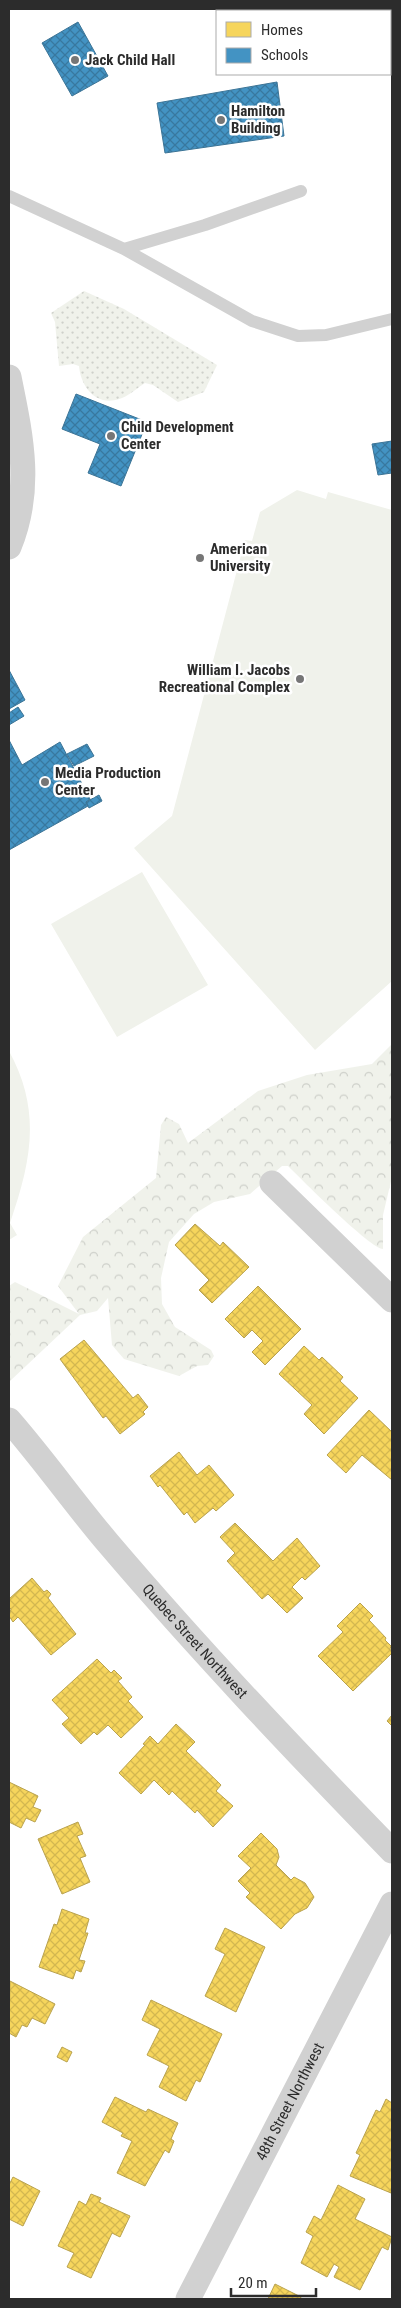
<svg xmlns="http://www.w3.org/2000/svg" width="401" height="2308" font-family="'Roboto Condensed',sans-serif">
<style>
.grass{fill:#f0f2eb}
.forest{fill:url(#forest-crowns)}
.park{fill:url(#park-dots)}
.homes{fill:url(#homes-cross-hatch);stroke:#b9a24e}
.schools{fill:url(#schools-cross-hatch);stroke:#3c7496}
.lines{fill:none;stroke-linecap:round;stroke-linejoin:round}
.service{stroke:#d1d1d1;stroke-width:12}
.minor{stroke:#d1d1d1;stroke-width:25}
.poi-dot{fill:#767676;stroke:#fff;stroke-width:2}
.labels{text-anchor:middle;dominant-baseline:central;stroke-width:5;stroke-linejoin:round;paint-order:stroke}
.poi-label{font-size:15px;font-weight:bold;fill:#2c2c2c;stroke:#fff;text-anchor:start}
.street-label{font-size:15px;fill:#2c2c2c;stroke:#fff}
</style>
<defs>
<pattern id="forest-crowns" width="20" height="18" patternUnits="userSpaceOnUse" patternTransform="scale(1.25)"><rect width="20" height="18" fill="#f0f2eb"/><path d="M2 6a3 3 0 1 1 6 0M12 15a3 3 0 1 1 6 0" fill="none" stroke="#ced0ca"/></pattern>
<pattern id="park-dots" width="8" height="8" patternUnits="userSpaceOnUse" patternTransform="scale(1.25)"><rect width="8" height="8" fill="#f0f2eb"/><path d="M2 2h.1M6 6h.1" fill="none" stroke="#ced0ca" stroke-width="1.8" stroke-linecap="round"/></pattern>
<pattern id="homes-cross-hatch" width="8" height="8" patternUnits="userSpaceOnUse" patternTransform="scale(1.25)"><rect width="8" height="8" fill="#f6d55c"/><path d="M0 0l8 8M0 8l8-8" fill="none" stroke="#d3b750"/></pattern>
<pattern id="schools-cross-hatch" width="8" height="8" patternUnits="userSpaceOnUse" patternTransform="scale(1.25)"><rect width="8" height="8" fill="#4393c3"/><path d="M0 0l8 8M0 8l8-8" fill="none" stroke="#38789f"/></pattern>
</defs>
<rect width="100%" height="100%" fill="#fff"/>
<!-- grass -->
<path class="grass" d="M297,490l29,9 2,-7 64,18v471l-77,69 -181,-202 38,-32 73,-276 7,1 8,-29z
M142,872l66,113 -91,52 -66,-113z
M9,1051c33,60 22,111 1,172l7,12 -8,5z"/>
<!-- forest -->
<path class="forest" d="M392,1044v133l-9,38v34c-12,0 -81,-69 -95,-83h-6l-32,28 -36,8 -20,12 -25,28 -8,36 1,26 13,23 36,23 3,6 -6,9 -11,1 -18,10 -55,-17 -12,-14 -4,-47 -11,13 -17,4 -71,67v-96l6,-4 64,32 -21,-28 25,-49 73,-59 5,-53 5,-8 13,7 9,19 70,-52 49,-16 65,-11z"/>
<!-- park -->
<path class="park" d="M84,291l40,18 93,56 -13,27 -26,10 -25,-17 -8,-2c-8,5 -15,12 -23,15 -25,10 -41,-10 -43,-32l-6,-2 -14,2 -4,-44 -4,-9z"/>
<!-- homes -->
<path class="homes" d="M195,1224l25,22 3,-4 26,25 -37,36 -13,-13 10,-10 -34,-35z
M258,1286l43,43 -36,36 -13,-13 11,-11 -11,-11 -8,8 -19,-19z
M84,1340l49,58 5,-4 10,13 -5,5 2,2 -25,20 -14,-18 -3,2 -43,-59z
M304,1346l15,14 3,-3 21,20 -3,4 18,17 -34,36 -20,-20 8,-9 -33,-31z
M369,1410l23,22v48l-30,-25 -16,18 -19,-18z
M179,1452l18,23 12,-10 25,30 -18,16 -3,-3 -18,15 -8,-11 -3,3 -24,-30 -2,2 -8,-11z
M235,1523l38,38 24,-23 23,28 -15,14 -3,-3 -10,10 11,11 -16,15 -19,-19 -6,5 -35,-38 8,-8 -15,-16z
M32,1578l12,14 3,-2 4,4 -3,4 28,36 -25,21 -33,-38 -5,5 -4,-6 2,-7 -2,-2v-8z
M360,1603l13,13 -4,4 17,18 -1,2 6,6 -1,3 2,4 -39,38 -35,-35 25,-24 -6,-6z
M97,1659l14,14 3,-3 8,8 -4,3 14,16 -4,4 15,16 -22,21 -13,-13 -11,10 -3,-3 -13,12 -19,-20 7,-6 -17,-18z
M392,1715v11l-5,-5z
M176,1724l19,18 -9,9 35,34 -5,6 17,15 -20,21 -16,-17 -2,3 -23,-22 -3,4 -15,-15 -13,14 -22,-21 26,-28 -2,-1 7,-8 8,8z
M9,1782l29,14 -5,11 8,3 -6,12 -9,-4 -5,10 -12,-6z
M78,1822l5,12 -6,2 9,20 -6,2 10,24 -28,12 -24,-55z
M261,1833l16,16 2,8 -3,8 15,15 3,-3 11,6 9,14 -7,11 -12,6 -14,15 -35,-32 4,-4 -12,-12 13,-13 -13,-12z
M62,1909l27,10 -4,14h3l-9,27 6,1 -4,11 -5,-2 -3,9 -34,-12 15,-43 3,1z
M225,1928l40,19 -29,65 -31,-16 20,-42 -10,-5z
M10,1981l45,23 -10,20 -13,-6 -5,9 -5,-2 -6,12 -7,-4z
M151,2000l71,34 -22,48 -4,-2 -10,21 -27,-14 10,-21 -22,-11 13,-26 -18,-9z
M62,2047l10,5 -5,10 -10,-5z
M115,2097l31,15 2,-3 30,14 -7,16 3,2 -5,12 -4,-3 -20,36 -28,-13 15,-32 -11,-5 2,-3 -21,-11z
M386,2099l6,4v86l-1,4 -41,-17 10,-21 -4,-2 20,-43 4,2z
M13,2177l27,14 -17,35 -14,-7v-34z
M338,2185l27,14 -10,20 37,18 -4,13 -6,-3 -22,43 -26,-13 5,-10 -5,-3 -7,13 -26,-14 12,-27 -7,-4 8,-16 7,4z
M91,2194l10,4 -2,4 31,14 -10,21 -8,-4 -21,45 -24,-11 7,-14 -16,-7 21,-45 7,4z
M275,2284l26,13 -1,2h-32z"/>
<!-- schools -->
<path class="schools" d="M78,22l30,54 -36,20 -30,-53z
M277,82l7,54 -119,17 -8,-50z
M76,394l71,28 -26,64 -33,-13 12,-29 -38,-15z
M392,441v32l-14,2 -6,-31z
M9,670l16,30 -16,9z
M18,707l6,9 -15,9v-12z
M9,740l13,25 38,-23 30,57 -4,3 2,4 -79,44z
M87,744l7,12 -20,10 -7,-12z
M99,795l3,6 -13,7 -3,-6z"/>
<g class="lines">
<!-- service -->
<path class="service" d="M9,196l115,53 128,72 46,15 28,-1 66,-16
M124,249l81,-24 96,-34"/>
<!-- minor -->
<g class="minor">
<path d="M9,377c12,59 24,112 0,170"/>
<path d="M272,1183l120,117"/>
<path id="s1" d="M9,1420c35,40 65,83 99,123 91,107 187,208 284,308"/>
<path id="s2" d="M188,2299l204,-395"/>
</g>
</g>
<!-- markers -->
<g class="poi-dot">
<circle cx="75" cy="60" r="5"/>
<circle cx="221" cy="120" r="5"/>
<circle cx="111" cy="436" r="5"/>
<circle cx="200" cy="558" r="5"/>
<circle cx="300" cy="679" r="5"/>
<circle cx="45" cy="782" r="5"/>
</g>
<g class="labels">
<!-- poi labels -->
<g class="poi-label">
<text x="85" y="60">Jack Child Hall</text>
<text x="231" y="111">Hamilton<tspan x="231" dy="17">Building</tspan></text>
<text x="121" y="427">Child Development<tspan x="121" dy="17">Center</tspan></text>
<text x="210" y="549">American<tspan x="210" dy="17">University</tspan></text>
<text x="290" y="670" text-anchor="end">William I. Jacobs<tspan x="290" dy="17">Recreational Complex</tspan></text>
<text x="55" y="773">Media Production<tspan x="55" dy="17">Center</tspan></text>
</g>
<!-- street labels -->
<g class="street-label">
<text stroke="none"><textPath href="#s1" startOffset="289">Quebec Street Northwest</textPath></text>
<text stroke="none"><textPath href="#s2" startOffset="222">48th Street Northwest</textPath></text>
</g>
</g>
<!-- border -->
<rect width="401" height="2308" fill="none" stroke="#2c2c2c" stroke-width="20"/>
<!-- legend -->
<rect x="216" y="10" width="175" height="65" fill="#ffffff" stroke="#ababab"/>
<rect x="226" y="22" width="25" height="15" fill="#f6d55c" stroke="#ababab"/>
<text x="261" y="35" font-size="15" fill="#2c2c2c">Homes</text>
<rect x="226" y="48" width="25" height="15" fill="#4393c3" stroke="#ababab"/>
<text x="261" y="60" font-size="15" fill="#2c2c2c">Schools</text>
<!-- scale -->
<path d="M231 2288v8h85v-8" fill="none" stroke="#2c2c2c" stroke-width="2.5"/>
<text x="238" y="2288" font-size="15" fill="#2c2c2c" stroke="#ffffff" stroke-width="4" paint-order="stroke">20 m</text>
</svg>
